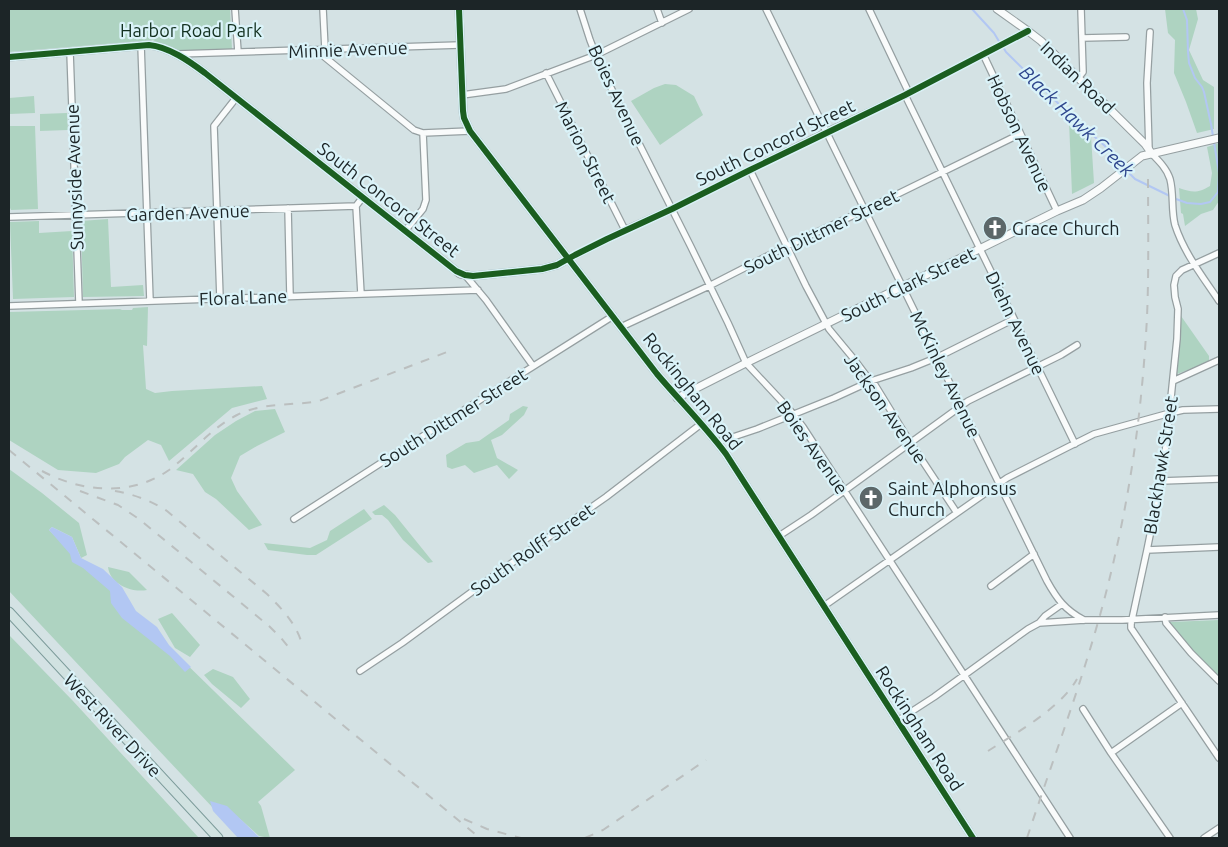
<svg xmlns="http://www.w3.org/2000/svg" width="1228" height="847" font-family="Ubuntu,sans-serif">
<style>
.green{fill:#aed3c1}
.water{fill:#b2c7f3}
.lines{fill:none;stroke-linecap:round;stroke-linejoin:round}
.stream{stroke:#b2c7f3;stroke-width:2}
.minor-casing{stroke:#959fa1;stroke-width:8}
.tertiary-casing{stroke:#959fa1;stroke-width:9}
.primary-casing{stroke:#7d9c9b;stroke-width:11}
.minor{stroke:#f9fbfb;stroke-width:5.5}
.tertiary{stroke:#f9fbfb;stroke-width:7}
.primary{stroke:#d1e2e1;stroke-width:9}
.rail{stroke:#bbbfbf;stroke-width:2;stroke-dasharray:9 9;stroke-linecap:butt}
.cycleway-casing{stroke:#daf3f9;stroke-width:9}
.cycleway{stroke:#1b5e20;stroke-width:6}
.labels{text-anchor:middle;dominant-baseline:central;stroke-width:4.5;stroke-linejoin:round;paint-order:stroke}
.park-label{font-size:18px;fill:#12301f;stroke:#daf3f9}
.street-label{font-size:18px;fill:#1c2527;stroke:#daf3f9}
.poi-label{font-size:18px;fill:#1c2527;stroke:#daf3f9;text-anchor:start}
.water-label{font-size:19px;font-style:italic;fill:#2e468d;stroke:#daf3f9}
</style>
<rect width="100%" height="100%" fill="#d4e2e4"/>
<!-- green -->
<path class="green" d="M9,9h221l2,40 -56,3 -23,-12 -144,12z
M1165,9h31l2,10 -9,31 14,30 11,7v42l-17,4 -11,-31 -12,-29 1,-33 -7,-7z
M665,84l11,1 18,11 9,19 -43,30 -29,-44 23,-13z
M34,96l1,17 -26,1v-16z
M67,113l1,17 -28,1v-17z
M1069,121l22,15 3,47 -22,11z
M9,126h26l3,83 -27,1 -1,-2z
M1219,143v58l-6,9 -12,4 -16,12 -2,-12 -2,-1 -2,-25c14,5 19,5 31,-2l2,-13 -5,-26z
M108,219l3,68 32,-2 1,11 -61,1 -2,-76z
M39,221v12l33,-2 2,66 -61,2 -3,-77z
M148,307l-1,39 -4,-1 3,44 9,4 17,-2 90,-5 5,13 -35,9 -63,53 -8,-16 -13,-5 -23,17 -6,7 -23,9 -38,-3 -49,-30v-128l113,-3 -2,1h12l1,-2z
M1181,316l28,40v6l-32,12z
M523,406l5,1 -4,8 -22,20 -11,5 6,18 21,12 -9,9 -12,-14 -23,8 -9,-8 -13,4 -5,-2 -1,-12 20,-12 13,-2 30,-21 1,-6z
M275,409l10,23 -28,14 -17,10 -9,22 6,13 25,34 -13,5 -33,-31 -11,-7 -12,-18 -17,-4 39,-35 21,-14 19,-10z
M9,469l33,24 37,30 8,32 -6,3 -9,-21 -20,-10 -3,3 246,240 -37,32 3,4 9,32 -11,-2 -20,-18 -9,8 -221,-235z
M384,505l11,10 38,47 -5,1 -25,-23 -15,-20 -6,-5h-7l-3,-3z
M364,509l8,10 -56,36h-9l-39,-5 -4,-7 46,5 17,-8 3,-9z
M108,567l21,5 18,18c-16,3 -37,-6 -39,-23z
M172,613l28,32 -10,12 -15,-9 -17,-29z
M1219,620v58l-49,-52v-4z
M9,635l64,66 126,137h-190z
M213,669l20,8 17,22 -9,9 -29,-24 -8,-9z"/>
<!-- water -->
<path class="water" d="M52,527l20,10 9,21 22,11 19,18 14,24 21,16 12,18 22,22 -6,5 -15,-16 -48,-38 -11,-15 -1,-12 -27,-23 -11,-6 -2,-8 -21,-24z
M210,801l17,5 33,32h-22l-25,-27z"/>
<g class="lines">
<!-- stream -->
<path class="stream" d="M972,9l22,24 6,10
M1003,47l3,5 63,62 36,32 17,21
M1126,170l9,9 41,20 11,4 14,1 9,-2 8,-10 1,-19 -8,-49 -7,-32 -2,-5 -7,-9 -6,-15 -1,-11 -1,-32 -4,-11"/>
<!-- minor casing -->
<g class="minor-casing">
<path id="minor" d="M235,9l3,43
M323,9l2,40
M580,9l10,31 11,28 90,179 37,76 18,40 43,46 14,18 267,411
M657,9l5,14
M766,9l281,572c10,18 18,29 37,39
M869,9l40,84
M1082,38l44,-1
M141,45l9,256
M316,50l98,80 9,3 47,-2
M70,52l9,251
M177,54l283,-9
M983,54l74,157
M546,73l79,157
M1079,77l4,-5 -2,-63
M462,95l44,-6 90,-34 93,-46
M905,95l170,349
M1149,150l-2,-67 3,-51
M1152,154c7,7 15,15 18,25 4,15 1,31 5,46 9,28 28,52 44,76
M750,170l56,116 23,43 24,29 15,20 7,7 35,57 47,71
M356,206l5,88
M288,208l2,88
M9,217l347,-11 7,-9
M405,231l18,-22 3,-9 -3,-67
M1219,253l-37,17 -6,6 -2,9 1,12 3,12 -1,30 -11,107 -5,35 -14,69 -16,74v4l88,130
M568,259l57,-29 47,-21 154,-77 79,-37 123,-64
M465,275l21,25 47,66
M220,298l-6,-172 22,-28
M9,306l469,-16
M621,327l88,-41 78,-40 78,-36 155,-76
M1173,381l46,-21
M718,442l39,-13 77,-31 37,-17 40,-13 27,-11 76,-38
M1161,481l58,-2
M294,519l121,-78 198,-125
M779,536l32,-21 157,-114 93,-46 16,-10
M1147,550l72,-3
M991,586l43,-32
M824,606l183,-128 61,-31 26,-13 76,-21 13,-3 36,-1
M1165,617l1,6 25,30 28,28
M1039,623l6,-7 17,-12
M360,671l42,-28 97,-71 107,-75 95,-73
M1083,709l28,44 59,85
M897,721l37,-24 94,-68 11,-6 45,-3h38l97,-5
M1111,753l71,-50
M1204,838l15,-10"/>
</g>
<!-- tertiary casing -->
<g class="tertiary-casing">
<path id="tertiary" d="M459,9l4,102 1,7 6,13 187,243c23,27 48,52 69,80l247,384
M997,9l31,22 13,10 104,103 7,10
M9,57l140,-12c20,2 40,16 56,28l255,201 13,2 69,-7 15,-4 11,-6
M677,398l69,-35 311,-152 26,-11 18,-12 41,-32 77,-18"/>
</g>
<!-- primary casing -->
<g class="primary-casing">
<path id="primary" d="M9,612l209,226"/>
</g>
<!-- minor -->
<use href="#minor" class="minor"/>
<!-- tertiary -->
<use href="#tertiary" class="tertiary"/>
<!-- primary -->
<use href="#primary" class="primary"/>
<!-- rail -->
<path class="rail" d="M9,450l471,388
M42,471c39,21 89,26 127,-1 24,-18 42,-42 68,-55 26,-13 55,-9 82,-14l128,-49
M80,491l38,14 21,14 130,107 12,12 9,11
M115,491c18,3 37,10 52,20l100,83c14,14 28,28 34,47
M988,751c28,-18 73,-43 89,-72
M464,819l23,10 34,9
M585,838l18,-8 103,-70
M1027,838c32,-97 69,-192 90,-292 17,-76 26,-152 30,-229 2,-48 1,-96 1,-144"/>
<!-- cycleway casing -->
<g class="cycleway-casing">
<path id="cycleway" d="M459,9l4,102 1,7 6,13 187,243c23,27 48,52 69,80l247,384
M9,57l140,-12c20,2 40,16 56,28l251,198 9,4 8,1 69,-7 15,-4 18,-10 32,-16 65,-30 78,-39 155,-75 123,-64"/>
</g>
<!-- cycleway -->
<use href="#cycleway" class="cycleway"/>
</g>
<!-- icons -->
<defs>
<g id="church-disc" transform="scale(1.25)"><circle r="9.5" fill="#5c6769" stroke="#daf3f9"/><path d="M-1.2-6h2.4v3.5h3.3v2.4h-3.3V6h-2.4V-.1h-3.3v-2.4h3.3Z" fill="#fff"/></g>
</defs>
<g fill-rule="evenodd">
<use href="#church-disc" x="995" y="228"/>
<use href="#church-disc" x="871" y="498"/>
</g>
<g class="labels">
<!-- park labels -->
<g class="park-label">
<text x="191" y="30">Harbor Road Park</text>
</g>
<!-- street labels -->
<g class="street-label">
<text transform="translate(348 49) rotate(-2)">Minnie Avenue</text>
<text transform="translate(1078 77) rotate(44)">Indian Road</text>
<text transform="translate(617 95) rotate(65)">Boies Avenue</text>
<text transform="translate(1020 133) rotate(65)">Hobson Avenue</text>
<text transform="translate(775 142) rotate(-26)">South Concord Street</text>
<text transform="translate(586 152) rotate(63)">Marion Street</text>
<text transform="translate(74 177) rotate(-92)">Sunnyside Avenue</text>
<text transform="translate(389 199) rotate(38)">South Concord Street</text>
<text transform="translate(188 212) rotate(-2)">Garden Avenue</text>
<text transform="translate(821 231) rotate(-26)">South Dittmer Street</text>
<text transform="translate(908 284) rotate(-26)">South Clark Street</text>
<text transform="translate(243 297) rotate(-2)">Floral Lane</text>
<text transform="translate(1016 323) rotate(64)">Diehn Avenue</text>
<text transform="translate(946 374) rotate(64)">McKinley Avenue</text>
<text transform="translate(693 391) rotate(51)">Rockingham Road</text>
<text transform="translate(886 408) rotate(55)">Jackson Avenue</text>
<text transform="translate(453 417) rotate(-32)">South Dittmer Street</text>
<text transform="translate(813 447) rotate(55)">Boies Avenue</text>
<text transform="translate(1160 465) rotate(-81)">Blackhawk Street</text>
<text transform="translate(532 549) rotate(-35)">South Rolff Street</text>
<text transform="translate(113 725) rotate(47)">West River Drive</text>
<text transform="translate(920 728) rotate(57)">Rockingham Road</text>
</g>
<!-- poi labels -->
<g class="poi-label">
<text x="1012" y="228">Grace Church</text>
<text x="888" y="488">Saint Alphonsus<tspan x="888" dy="21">Church</tspan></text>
</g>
<!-- water labels -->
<g class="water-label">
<text transform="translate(1077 121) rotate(44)">Black Hawk Creek</text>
</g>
</g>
<!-- border -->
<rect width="1228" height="847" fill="none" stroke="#1c2527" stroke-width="20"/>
</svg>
